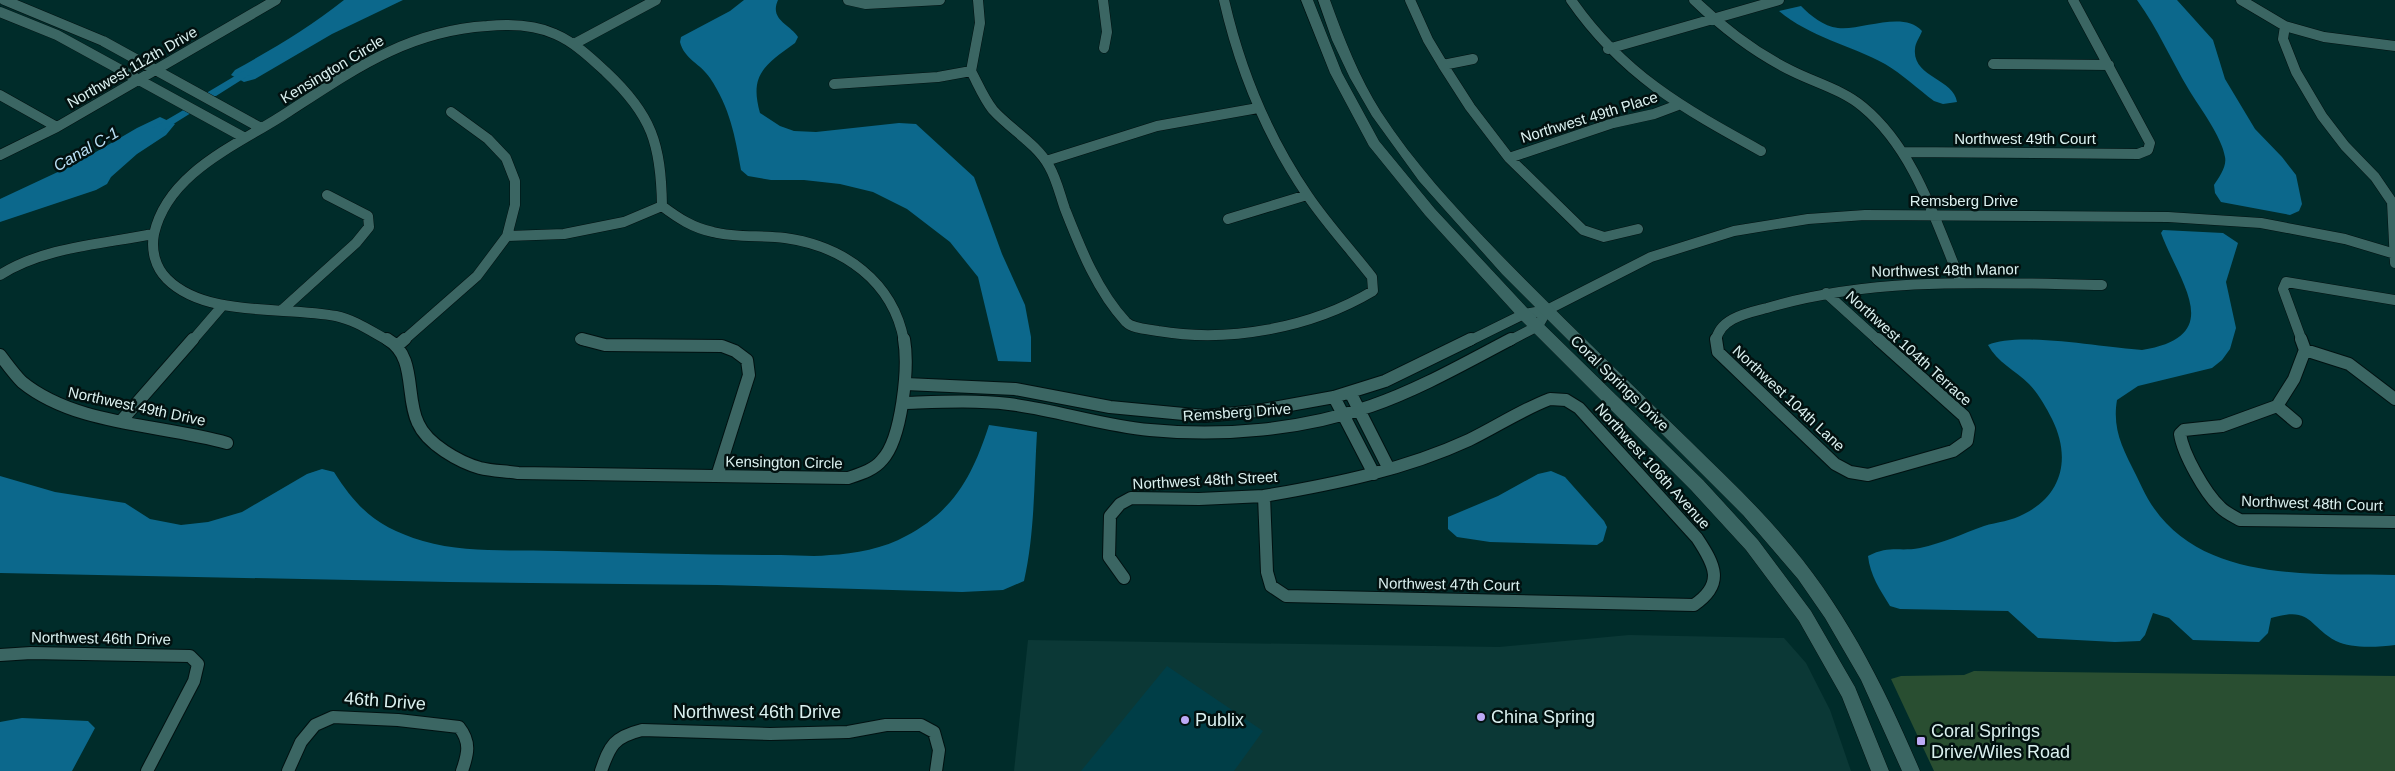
<svg xmlns="http://www.w3.org/2000/svg" width="2395" height="771" font-family="Helvetica,sans-serif">
<style>
.built{fill:#0b3836}
.green{fill:#294e31}
.water{fill:#0c688c}
.lines{fill:none;stroke-linecap:round;stroke-linejoin:round}
.canal{fill:#0c688c;fill-rule:evenodd}
.building{fill:#003e47}
.street-far1-casing{stroke:#011;stroke-width:11}
.street-casing{stroke:#011;stroke-width:14}
.secondary-casing{stroke:#011;stroke-width:1}
.street-far1{stroke:#3b6663;stroke-width:10}
.street{stroke:#3b6663;stroke-width:12}
.secondary{fill:#3b6663;fill-rule:evenodd}
.poi-dot{fill:#bcaaf6;stroke:#021110;stroke-width:2}
.labels{text-anchor:middle;dominant-baseline:central;stroke-width:5;stroke-linejoin:round;paint-order:stroke}
.street-label{font-size:15px;fill:#dbf1f0;stroke:#021110}
.water-label{font-size:16px;font-style:italic;fill:#bae0f6;stroke:#021110}
.near-street-label{font-size:18px;fill:#dbf1f0;stroke:#021110}
.near-poi-label{font-size:18px;fill:#dbf1f0;stroke:#021110;text-anchor:start}
</style>
<rect width="100%" height="100%" fill="#002c2a"/>
<!-- built -->
<path class="built" d="M1629,635l155,3 22,25 24,47 21,61h-837l14,-131 471,7z"/>
<!-- green -->
<path class="green" d="M1974,671l421,5v95h-461l-43,-92 10,-3 63,-1z"/>
<!-- water -->
<path class="water" d="M344,0h59l-71,34 -77,45 -11,3 -13,-7 4,-5c38,-21 75,-43 109,-70z
M744,0h34c-9,20 12,24 20,37l-3,6c-30,22 -46,31 -35,70l20,13 14,5 22,1 83,-9 17,1 47,43 11,10 28,77 23,51 6,32v25l-33,-1 -20,-84 -28,-35 -43,-33 -34,-17 -33,-8 -36,-4h-33l-23,-4 -7,-6c-6,-34 -11,-62 -31,-92 -9,-14 -26,-19 -30,-36l1,-5 49,-26z
M2137,0h40l36,40 12,39 30,50 27,28 14,18 6,29 -3,7 -9,4 -69,-13 -6,-9 -1,-8c5,-8 13,-18 11,-28 -3,-20 -25,-49 -36,-67 -18,-30 -31,-61 -52,-90z
M1801,6c10,10 22,20 37,22 23,3 65,-18 84,3 -2,6 -7,12 -7,18 -3,28 39,30 42,53l-14,2 -9,-3c-16,-12 -32,-27 -49,-37 -35,-19 -75,-27 -106,-53z
M160,117l15,7 -9,11 -29,19 -26,23 -4,7 -11,6 -96,32v-23l77,-36 60,-35z
M2163,230l60,3 15,10 -12,39 10,46 -6,21 -8,11 -10,8 -74,18 -21,14c-5,30 6,49 19,75 4,8 8,17 12,24 50,85 163,74 247,76v70c-17,2 -43,4 -59,-4 -29,-16 -24,-35 -65,-23l-3,15 -9,9 -66,-2 -24,-22 -16,-5 -8,22 -5,6 -25,1 -77,-4 -30,-27 -108,-2 -10,-3c-10,-16 -20,-31 -22,-50 22,-11 31,-4 52,-8 23,-5 42,-14 64,-22 13,-4 28,-5 40,-12 39,-19 47,-57 28,-95 -6,-12 -14,-26 -23,-35 -13,-13 -32,-22 -41,-39 31,-14 117,3 154,5 85,-14 38,-66 19,-117z
M989,425l48,7c-3,49 -2,100 -13,149l-21,9 -41,2 -245,-7 -268,-3 -449,-9v-97l55,16 70,11 25,16 31,6 27,-3 34,-10 65,-38 15,-5 12,3c24,38 45,56 89,69 44,13 91,8 135,10 74,2 149,4 223,4 16,0 33,2 49,0 24,-1 55,-7 76,-19 48,-25 67,-61 83,-111z
M1551,471l14,6 39,44 3,6 -4,14 -6,4 -107,-3 -33,-5 -9,-8v-12l50,-21 40,-22z
M22,718l66,3 7,7 -23,43h-72v-49z"/>
<g class="lines">
<!-- canal -->
<path class="canal" d="M250,67l5,3 -1,2 -38,24h-8v-4z
M187,108l4,1v4l-32,20h-8v-4z"/>
</g>
<!-- building -->
<path class="building" d="M1167,666l96,65 -29,40h-153z"/>
<g class="lines">
<!-- street-far1 casing -->
<g class="street-far1-casing">
<path id="street-far1" d="M4,0l99,41 158,87
M848,0l18,4 74,-4
M978,0l2,23 -9,48c7,13 13,28 22,39 18,20 43,33 56,56 8,14 11,29 16,43 15,38 32,82 61,113 7,7 22,7 32,9 71,12 153,-3 215,-40l-1,-14c-21,-27 -45,-53 -64,-81 -41,-60 -68,-126 -84,-196
M1103,0l4,32 -3,16
M1410,0l18,40 15,25
M1571,0c52,75 112,108 190,151
M1694,0c29,28 61,53 98,71 24,12 51,19 71,36 52,43 73,116 98,175
M2241,0l44,26 -2,13 13,33 26,44 23,30 30,31 17,25 3,61
M0,12l57,23 188,103
M2285,26l39,11 71,9
M574,44l82,-44
M1608,49l171,-49
M1473,59l-30,6 27,42 39,51 74,72 21,7 34,-8
M1993,64l116,1
M834,84l104,-7 33,-6
M0,95l57,32
M1902,152l236,2 10,-4 2,-7 -77,-143
M0,155l57,-28 219,-127
M1509,158l104,-35 41,-9 24,-9
M1046,161l111,-35 101,-18
M1228,219l79,-24
M507,236l57,-2 60,-12 38,-16
M0,275c43,-28 103,-31 153,-41
M1826,293l53,48
M283,309l73,-66 13,-16 -1,-11 -41,-21
M580,339l7,2
M192,341l31,-36
M389,341c-17,-9 -34,-21 -53,-25 -51,-10 -130,2 -169,-37 -12,-12 -16,-29 -13,-45 14,-63 86,-90 134,-122 65,-42 119,-81 199,-86 22,-2 48,-1 68,8 19,8 36,24 51,38 46,43 55,72 56,134 16,12 31,22 51,26 23,6 48,3 72,6 58,8 108,43 119,103
M403,341l74,-65 30,-40 8,-31v-24l-9,-23 -18,-19 -37,-27
M1469,341l55,-27 23,-4 104,-53 83,-26 74,-12 57,-4 303,2 93,6 84,16 50,15
M1509,341l29,-15 9,-16
M1716,341c3,-23 32,-28 51,-33 109,-32 222,-25 335,-23
M2302,341l-19,-52 3,-7 109,18"/>
</g>
<!-- street casing -->
<g class="street-casing">
<path id="street" d="M387,339c30,17 18,58 31,84 9,21 41,39 62,45 12,3 25,3 38,5l330,5c12,-4 26,-8 34,-18 20,-21 27,-93 22,-121
M582,339l23,6 117,1 13,5 12,9 2,15 -32,101
M1716,339l2,13 117,112 15,8 18,3 85,-24 14,-10 2,-13 -5,-12 -86,-77
M2301,339l4,11 -11,29 -17,27 -55,20 -38,4 -4,4c3,20 25,59 40,73 6,6 13,9 20,13l155,2
M397,346l8,-7
M2305,350l44,14 46,35
M0,355c7,9 14,19 22,27 54,44 139,42 205,61
M906,384l109,5 95,18 95,9 52,-5 77,-14 51,-16 86,-42
M1350,392l39,77
M1334,397l40,77
M1550,399l16,1 13,8 118,130c18,27 28,46 -3,67l-408,-9 -15,-10 -4,-14 -3,-76c70,-12 140,-26 205,-56 27,-13 52,-30 81,-41z
M903,403c35,-1 71,-3 106,1 48,6 94,22 141,26 73,7 152,0 221,-24 49,-17 94,-43 140,-67
M2277,406l19,16
M122,420l71,-81
M1124,578l-15,-21 1,-41 10,-12 11,-6 68,1 65,-3
M0,655l31,-2 159,3 8,8 -4,17 -47,90
M288,771l13,-29 14,-17 18,-8 65,3 61,7c12,15 9,27 3,44
M601,771c9,-26 13,-34 41,-41l128,4 78,-2 38,-7h35l13,7 5,18 -3,21"/>
</g>
<!-- secondary casing -->
<g class="secondary-casing">
<path id="secondary" d="M1301,0h12l29,73 37,68 56,68 94,101 174,170 55,60 53,71 44,76 34,84h-18l-29,-74 -43,-76 -53,-71 -55,-60 -172,-172 -94,-103 -56,-69 -39,-73z
M1318,0h12c14,39 29,77 51,112 33,51 75,96 117,140 62,64 126,125 190,187 31,31 64,61 93,95 62,70 103,152 139,237h-18l-41,-91 -36,-62 -27,-39 -55,-64 -241,-241 -83,-93 -47,-65 -22,-38 -18,-38z"/>
</g>
<!-- street-far1 -->
<use href="#street-far1" class="street-far1"/>
<!-- street -->
<use href="#street" class="street"/>
<!-- secondary -->
<use href="#secondary" class="secondary"/>
</g>
<!-- markers -->
<g class="poi-dot">
<circle cx="1481" cy="717" r="5"/>
<circle cx="1185" cy="720" r="5"/>
<rect x="1916" y="736" width="10" height="10" rx="2.5"/>
</g>
<g class="labels">
<!-- street labels -->
<g class="street-label">
<text transform="translate(132 67) rotate(-30)">Northwest 112th Drive</text>
<text transform="translate(332 69) rotate(-31)">Kensington Circle</text>
<text transform="translate(1589 117) rotate(-17)">Northwest 49th Place</text>
<text x="2025" y="138">Northwest 49th Court</text>
<text x="1964" y="200">Remsberg Drive</text>
<text transform="translate(1945 270) rotate(-1)">Northwest 48th Manor</text>
<text transform="translate(1909 348) rotate(42)">Northwest 104th Terrace</text>
<text transform="translate(1620 383) rotate(44)">Coral Springs Drive</text>
<text transform="translate(1789 398) rotate(43)">Northwest 104th Lane</text>
<text transform="translate(137 406) rotate(12)">Northwest 49th Drive</text>
<text transform="translate(1237 412) rotate(-4)">Remsberg Drive</text>
<text transform="translate(784 462) rotate(1)">Kensington Circle</text>
<text transform="translate(1653 466) rotate(48)">Northwest 106th Avenue</text>
<text transform="translate(1205 480) rotate(-3)">Northwest 48th Street</text>
<text transform="translate(2312 503) rotate(2)">Northwest 48th Court</text>
<text transform="translate(1449 584) rotate(1)">Northwest 47th Court</text>
<text transform="translate(101 638) rotate(1)">Northwest 46th Drive</text>
</g>
<!-- water labels -->
<g class="water-label">
<text transform="translate(86 149) rotate(-30)">Canal C-1</text>
</g>
<!-- near-street labels -->
<g class="near-street-label">
<text transform="translate(385 701) rotate(4)">46th Drive</text>
<text x="757" y="712">Northwest 46th Drive</text>
</g>
<!-- near-poi labels -->
<g class="near-poi-label">
<text x="1491" y="717">China Spring</text>
<text x="1195" y="720">Publix</text>
<text x="1931" y="731">Coral Springs<tspan x="1931" dy="21">Drive/Wiles Road</tspan></text>
</g>
</g>
</svg>
